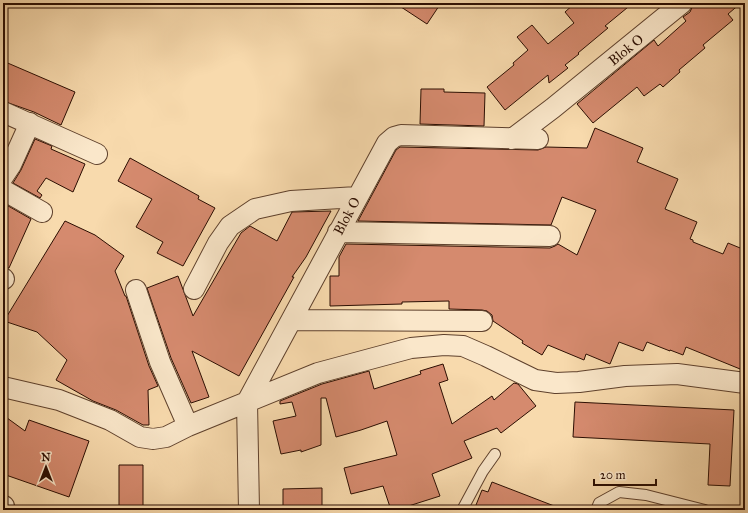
<svg xmlns="http://www.w3.org/2000/svg" width="748" height="513" font-family="'IM FELL Great Primer',serif">
<style>
.building{fill:#d58a6e;stroke:#2b0d01}
.lines{fill:none;stroke-linecap:round;stroke-linejoin:round}
.service-casing{stroke:#5e402c;stroke-width:12}
.minor-casing{stroke:#5e402c;stroke-width:22}
.service{stroke:#fae7ca;stroke-width:10}
.minor{stroke:#fae7ca;stroke-width:20}
.labels{text-anchor:middle;dominant-baseline:central;stroke-width:3;stroke-linejoin:round;paint-order:stroke}
.street-label{font-size:14px;fill:#2b0d01;stroke:#fae7ca}
</style>
<rect width="100%" height="100%" fill="#f8daad"/>
<filter id="stains"><feTurbulence type="fractalNoise" baseFrequency=".005" numOctaves="4"/><feColorMatrix values="0 0 0 0 .2 0 0 0 0 .09 0 0 0 0 .02 0 0 0 .5 -.17"/></filter>
<radialGradient id="worn" r=".72"><stop offset=".6" stop-color="#630" stop-opacity="0"/><stop offset="1" stop-color="#630" stop-opacity=".3"/></radialGradient>
<!-- building -->
<path class="building" d="M395,3h46l-14,21z
M575,3h58l-28,23 3,2 -30,25 1,1 -14,11 3,3 -19,15 -1,-8 -43,35 -18,-23 27,-22 -1,-2 15,-13 -11,-13 15,-12 16,19 26,-21 -9,-11z
M694,3h47l-13,11 5,6 -30,25 2,3 -26,22 1,2 -17,15 -3,-3 -16,12 -7,-9 -44,36 -16,-19 77,-64 4,6 28,-25 -3,-4 7,-5z
M3,61l72,31 -14,33 -27,-13 -31,-11z
M421,89h23v3l41,1 -1,33 -64,-2z
M595,128l48,20 -6,14 41,17 -13,30 32,13 -7,17 3,1v2l30,12 5,-11 17,7v121l-59,-24 -3,8 -13,-5v1l-23,-9 -4,9 -24,-9 -9,22 -24,-10 -2,6 -36,-15 -6,10 -20,-12 1,-2 -30,-20 -1,-6 -5,-4 -5,-1 -33,-1v-8l-47,1v2l-72,2v-30h9v-19l7,-13 204,4 5,-2 3,-2 19,11 19,-45 -34,-13 -11,28 -193,-4 38,-71 4,-3 138,3 8,-3 41,1z
M35,139l17,7 -1,3 34,15 -12,28 -27,-14 -9,13 5,4 -2,3 -27,-15 8,-13z
M130,158l69,38 -1,3 17,9 -32,58 -26,-13 6,-11 -27,-15 16,-28 -34,-18z
M3,203l28,16 -22,49 -6,-1z
M331,211l-25,46 -14,20h2l-55,99 -47,-25 17,46 -18,6 -20,-45 -24,-70 31,-12 15,40 48,-83 9,-7 27,15 15,-29z
M65,221l30,14 29,21 -9,15 10,25h1l23,70 9,20 -10,4 1,35h-6l-27,-15 -23,-9 -37,-21 11,-20 -30,-28 -33,-11z
M443,364l5,16 -9,3 13,41 40,-28 2,4 20,-17 4,1 18,22 -35,27 -4,-5 -33,13 8,17 -40,16 8,22 -44,14h-5l-8,-24 -32,8 -7,-26 53,-13 -10,-34 -26,9 -25,7 -10,-39h-5v47l-20,7v-2l-20,4 -8,-33 23,-5 -4,-14 -12,2v-3l42,-17 47,-13 5,18 47,-15 -1,-3z
M575,402l159,8 -4,76 -22,-1 2,-41 -137,-7z
M3,415l22,16 4,-11 60,21 -20,56 -66,-23z
M119,465h24v45h-24z
M492,482l70,27v1h-88l8,-20 6,2z
M322,488v22h-39v-21z"/>
<g class="lines">
<!-- service casing -->
<g class="service-casing">
<path id="service" d="M462,510l21,-39 12,-17
M596,510l3,-7 20,-11 27,3 59,15"/>
</g>
<!-- minor casing -->
<g class="minor-casing">
<path id="minor" d="M3,112l94,42
M512,139l41,-31 129,-105
M3,177l8,-12 19,-42
M3,190l39,22
M338,232l212,4
M3,278l1,1
M194,289l24,-46 12,-17 25,-17 36,-8 66,-4
M136,290l24,72 28,64
M292,320l190,1
M3,387l56,13 51,20 30,17 13,2 13,-2 22,-11 130,-53 93,-25 33,-3 19,1 23,10 49,24 21,3 23,-1 46,-6 52,-2 68,9
M3,507l1,-1
M249,510l-2,-108 140,-259 7,-6 7,-2 137,4"/>
</g>
<!-- service -->
<use href="#service" class="service"/>
<!-- minor -->
<use href="#minor" class="minor"/>
</g>
<g class="labels">
<!-- street labels -->
<g class="street-label">
<text transform="translate(626 50) rotate(-39)">Blok O</text>
<text transform="translate(347 216) rotate(-62)">Blok O</text>
</g>
</g>
<!-- margin -->
<rect width="748" height="513" fill="none" stroke="#f8daad" stroke-width="16"/>
<rect x="4" y="4" width="740" height="505" fill="none" stroke="#2b0d01" stroke-width="2"/>
<rect x="8" y="8" width="732" height="497" fill="none" stroke="#2b0d01"/>
<!-- north arrow -->
<g transform="translate(46 467)" stroke="#fae7ca" stroke-width="3" paint-order="stroke">
<path d="M0-3L7 15L0 10L-7 15Z" fill="#2b0d01"/>
<text y="-6" font-size="11" font-weight="bold" text-anchor="middle" fill="#2b0d01">N</text>
</g>
<!-- scale -->
<path d="M594 479v6h62v-6" fill="none" stroke="#2b0d01" stroke-width="2"/>
<text x="600" y="479" font-size="12" fill="#2b0d01" stroke="#fae7ca" stroke-width="3" paint-order="stroke">20 m</text>
<rect width="100%" height="100%" filter="url(#stains)"/>
<rect width="100%" height="100%" fill="url(#worn)"/>
</svg>
